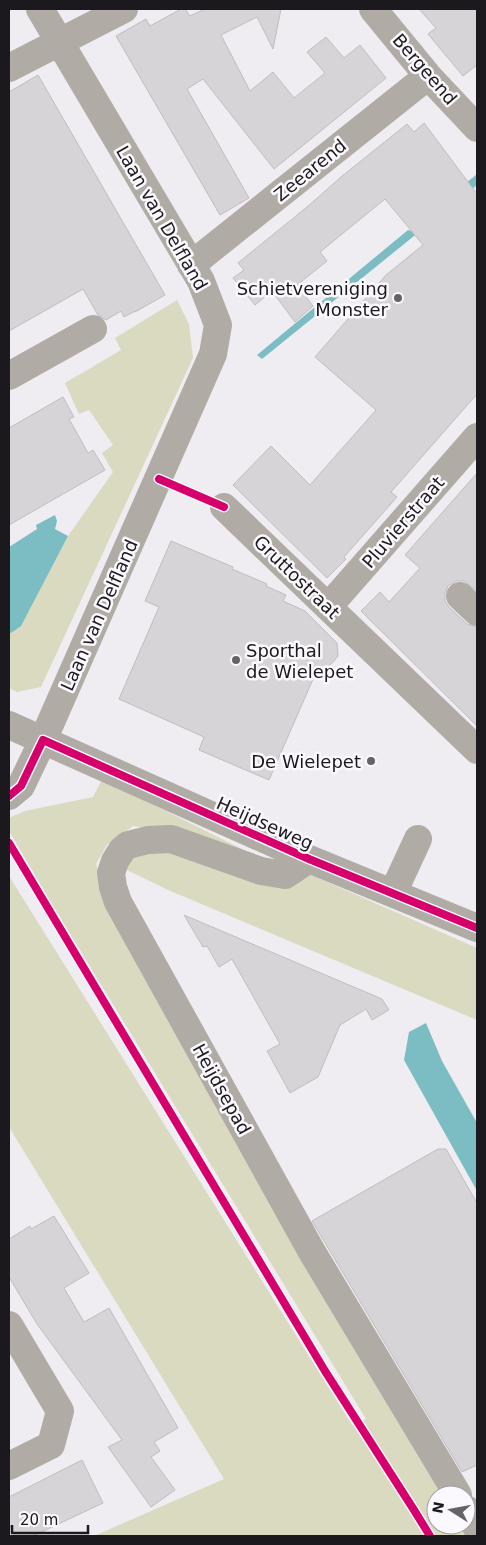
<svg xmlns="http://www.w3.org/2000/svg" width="486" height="1545" font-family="'DejaVu Sans',sans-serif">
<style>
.green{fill:#dadac1}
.water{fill:#7bbdc2}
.building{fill:#d7d4d7;stroke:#bfbdc0}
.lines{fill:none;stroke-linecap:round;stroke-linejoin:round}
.minor{stroke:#b0aba4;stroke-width:28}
.cycleway-casing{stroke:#fbf9fd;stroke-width:11}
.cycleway{stroke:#d6006c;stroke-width:8}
.poi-dot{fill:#656368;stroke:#fbf9fd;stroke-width:2}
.labels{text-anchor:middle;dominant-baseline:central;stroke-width:5;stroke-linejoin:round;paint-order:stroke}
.street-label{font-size:18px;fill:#1b191d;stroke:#fbf9fd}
.poi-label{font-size:18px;fill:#1b191d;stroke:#fbf9fd;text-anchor:end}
</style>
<rect width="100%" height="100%" fill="#efedf2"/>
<!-- green -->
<path class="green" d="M177,300l12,24 4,34 -152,329 -24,5 -8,-4v-56l2,1 57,-97 45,-64 -11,-19 11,-8 -24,-35 -10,4 -14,-31 56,-33 -6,-12z
M102,779l168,84 -104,-31 -33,-6 -26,19 -11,19 10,29 345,602h-15v30h30l9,11h-381l130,-57 -215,-352v-251l343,549 14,-6 -313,-513 -44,-75v-13l16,-7 68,-14z
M155,847l154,27 168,74v72l-309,-130 -43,-21 12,-16z"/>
<!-- water -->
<path class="water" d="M477,174v11l-215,174 -5,-4 151,-125 4,1 15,-12v-4z
M55,515l2,6 -2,8 13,7 -47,90 -10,7 -2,-1v-85l28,-18 -1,-4z
M426,1023l16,38 35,62v68l-73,-131 5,-28z"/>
<!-- building -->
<path class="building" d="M181,9h4l5,7 15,-7h76l-8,40 -16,-32 -36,18 29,56 23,-19 21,26 31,-25 -18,-21 19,-15 18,21 16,-13 26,33 -112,91 -71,-90 -16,10 62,109 -29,17 -104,-179 30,-17 4,7z
M419,9h58v56l-14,11 -35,-42 8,-6z
M38,75l127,220 -30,17v-1l-11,6 -3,-6 -15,9 -8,-5 -15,-26 -74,42v-239z
M424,123l53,71v200l-86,98 6,5 -53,60 2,2 -19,19 -94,-93 38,-39 39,39 66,-75 -61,-53 71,-82 37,-30 -38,-46 -65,53 7,9 -30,24 16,21 -18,16 -23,-31 -17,14 -22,-27 11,-8 -6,-7 69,-56 34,-30 66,-53 7,8z
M63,397l11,20 -5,2 19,34 5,-3 12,20 -96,55v-97z
M477,473v118l-13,-10h-8l-8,5 -3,7v8l4,6 18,17 10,3v99l-116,-115 19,-19 9,10 31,-34 -15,-13z
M171,541l62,26 -1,2 35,15 -1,2 20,9 -3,6 22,10 32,32 1,13 -4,5 -5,5 -12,4 -48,110 -70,-30 5,-13 -85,-38 40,-92 -14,-6z
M184,915l198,84 7,11 -17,10 -6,-11 -26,16 -22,52 -28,16 -23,-42 13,-7 -48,-85 -13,8 -12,-21 -4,1z
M438,1149h8l31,54v262l-15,7 -150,-251z
M54,1216l35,57 -25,15 20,34 25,-14 69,120 -24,14 6,9 -9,6 24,33 -24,17 -43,-60 14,-7 -85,-116 -28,-47v-38l21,-13 1,3z
M82,1460l21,43 -70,33h-18l-6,-12v-27z"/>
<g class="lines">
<!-- minor -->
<path class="minor" d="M373,9l55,67 49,52
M9,68l115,-59
M191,265l237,-189
M9,376l84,-47
M224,507l253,243
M460,596l17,16
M328,607l149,-170
M9,725l300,134 168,69
M9,796l12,-10 22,-46 170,-386 5,-29 -17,-44 -161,-272
M309,859l-24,16 -24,-4 -90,-32 -23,1 -20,5 -6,5 -7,11 -4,12 2,14 5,15 194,350 146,243
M393,893l25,-54
M9,1325l51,86 -9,34 -42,21
M466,1509l11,19"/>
<!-- cycleway casing -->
<g class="cycleway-casing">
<path id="cycleway" d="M159,479l65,28
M9,796l12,-10 22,-46 266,119 168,69
M9,843l316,528 89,139 16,26"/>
</g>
<!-- cycleway -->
<use href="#cycleway" class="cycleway"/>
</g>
<!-- markers -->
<g class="poi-dot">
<circle cx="398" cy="298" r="5"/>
<circle cx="236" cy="660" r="5"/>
<circle cx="371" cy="761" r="5"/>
</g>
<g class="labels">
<!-- street labels -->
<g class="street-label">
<text transform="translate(425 69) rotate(49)">Bergeend</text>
<text transform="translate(310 170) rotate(-39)">Zeearend</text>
<text transform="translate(162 218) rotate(60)">Laan van Delfland</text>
<text transform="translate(403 522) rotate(-49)">Pluvierstraat</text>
<text transform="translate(297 577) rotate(44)">Gruttostraat</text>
<text transform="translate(99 615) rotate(-66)">Laan van Delfland</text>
<text transform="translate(265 823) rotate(24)">Heijdseweg</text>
<text transform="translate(222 1089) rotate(61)">Heijdsepad</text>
</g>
<!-- poi labels -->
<g class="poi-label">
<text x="388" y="288">Schietvereniging<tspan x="388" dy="21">Monster</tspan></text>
<text x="246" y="650" text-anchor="start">Sporthal<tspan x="246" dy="21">de Wielepet</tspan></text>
<text x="361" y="761">De Wielepet</text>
</g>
</g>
<!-- border -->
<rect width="486" height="1545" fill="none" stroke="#1b191d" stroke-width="20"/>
<!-- north arrow -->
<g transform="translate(451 1510) rotate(281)"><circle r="24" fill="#fbf9fd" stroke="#a19fa3"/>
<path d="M0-4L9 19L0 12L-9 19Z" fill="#656368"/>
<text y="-8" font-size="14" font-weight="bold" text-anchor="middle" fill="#1b191d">N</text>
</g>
<!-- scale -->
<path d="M12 1525v8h76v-8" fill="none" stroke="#1b191d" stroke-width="2.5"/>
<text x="20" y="1525" font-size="15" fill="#1b191d" stroke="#fbf9fd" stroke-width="4" paint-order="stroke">20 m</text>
</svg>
